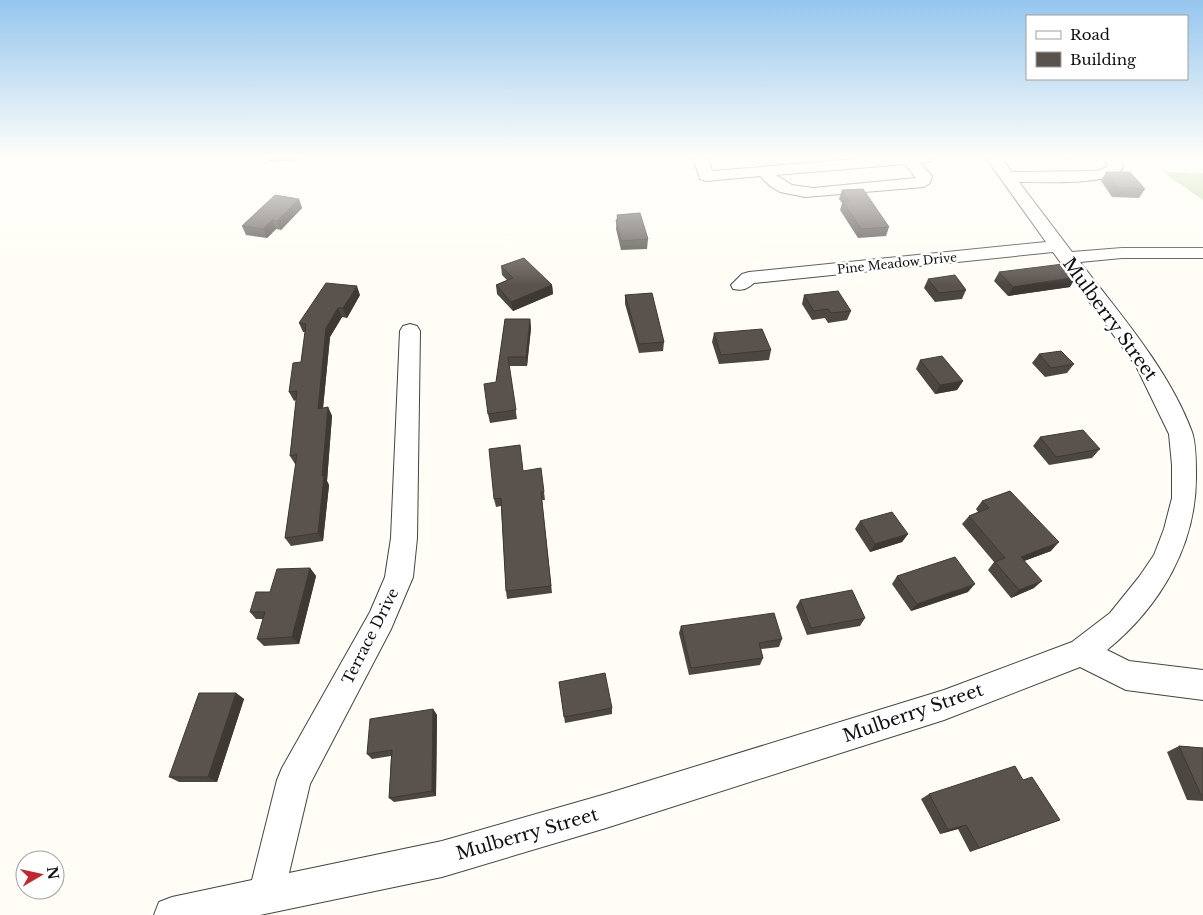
<svg xmlns="http://www.w3.org/2000/svg" width="1203" height="915" font-family="'Libre Baskerville',serif">
<style>
.forest{fill:#b9dc9c}
.lines{fill:none;stroke-linecap:round;stroke-linejoin:round}
.minor-casing{stroke:#444;stroke-width:2}
.minor{fill:#fff;fill-rule:evenodd}
.wall{fill:#4d4742}
.shaded-wall{fill:#3f3936}
.building{fill:#5a524d;stroke:#3f3936}
.labels{text-anchor:middle;dominant-baseline:central;stroke-width:5;stroke-linejoin:round;paint-order:stroke}
.far-street-label{font-size:12px;fill:#111;stroke:#fff}
.street-label{font-size:15px;fill:#111;stroke:#fff}
.near-street-label{font-size:18px;fill:#111;stroke:#fff}
</style>
<rect width="100%" height="100%" fill="#fffdf5"/>
<!-- forest -->
<path class="forest" d="M1163,172l40,1v27z"/>
<g class="lines">
<!-- minor casing -->
<g class="minor-casing">
<path id="minor" d="M693,158h15l4,13 155,-13h67l-2,3 -12,2 12,13 -2,7 -6,4 -119,10 -25,-5 -10,-6 -10,-10 -54,5 -6,-2zM905,164l11,14 -103,10 -21,-3 -16,-10z
M986,158h15l11,14 85,-1 10,-4 -2,-9h15c21,31 -88,23 -101,24l53,70 50,-4h81v10h-81l-42,4c40,52 89,108 112,170 4,12 4,29 4,42 1,70 -35,132 -89,176l22,11 74,9v30l-77,-10 -46,-23 -136,53 -338,108 -164,49 -182,38h-106l5,-13 13,-5 80,-17 25,-100 5,-12 88,-156 15,-35 6,-39 9,-207 3,-5 7,-2 7,2 3,5 -3,207 -4,39 -22,52 -81,155 -21,89 153,-32 164,-47 338,-104 128,-48 38,-29 29,-36 15,-22 10,-26 8,-31v-33l-3,-31 -33,-68 -83,-114 -299,31c-7,6 -11,8 -21,6l-2,-4 11,-11 7,-2 297,-30z"/>
</g>
<!-- minor -->
<use href="#minor" class="minor"/>
</g>
<!-- wall -->
<path class="wall" d="M268,158h30v2l-29,2z
M1066,158h24l-23,1z
M1106,172l39,17 -6,9 -27,-1 -11,-16z
M842,190l47,37 -3,9 -28,2 -18,-28 2,-7 -3,-4z
M299,199l3,9 -21,22 -5,-1 -9,9 -21,-3 -4,-9z
M617,215l31,24 -1,10 -26,1 -5,-21z
M501,266l51,19 1,9 -40,17 -16,-17 -1,-9 11,-5 -5,-5z
M999,272l71,15 -62,9 -14,-15z
M928,279l38,11 -4,9 -27,3 -11,-14z
M360,295l-13,23 -5,-1 -12,20 -7,71 5,-1 4,9 -5,65 2,4 -6,56 -32,5 -6,-8 11,-74h-1l-5,-8 6,-56 -2,1 -5,-9 12,-30 4,-30h-2l-4,-9z
M625,295l39,47 -1,9 -24,2 -14,-49z
M804,295l47,16 -4,9 -19,3 -3,-5 -13,2 -10,-16z
M505,319h25l1,9 -4,38h-18l8,53 -27,4 -2,-9 8,-32z
M714,333l57,17 -2,10 -50,4 -7,-22z
M1039,354l35,10 -7,9 -22,4 -13,-14z
M920,360l43,21 -6,9 -22,4 -19,-25z
M1040,437l60,12 -8,9 -43,7 -16,-19z
M523,471l21,21 1,8h-3l10,93 -45,6 -1,-8 -5,-85 -5,1 -2,-8z
M982,501l69,50 -27,10 10,27 -23,10 -23,-28 6,-8 -32,-38 7,-8 9,-4 -2,-3z
M860,521l48,13 -6,8 -32,10 -15,-23z
M310,568l6,8 -17,68 -35,2 -7,-7 6,-20h-7l-6,-7 20,-20z
M897,576l71,16 -57,19 -19,-27z
M800,600l65,18 -5,8 -53,9 -11,-28z
M681,626l101,13 -3,8 -18,2 2,9 -3,7 -71,10 -10,-42z
M559,682l53,26v6l-47,9z
M236,693l8,6 -27,83h-38l-10,-5z
M433,709l4,6 -1,81 -42,6 -5,-4 2,-42 -19,3 -5,-5z
M1179,746l24,2v53l-16,-1 -20,-48z
M1023,780l37,40 -90,32 -12,-23 -18,5 -19,-35 8,-5z"/>
<!-- shaded-wall -->
<path class="shaded-wall" d="M299,199l3,9 -21,22 -4,-9z
M272,220l4,9 -9,9 -4,-9z
M1076,277l-6,10 -62,9 5,-9z
M552,285l1,9 -40,17 -2,-9z
M357,286l3,9 -13,23 -4,-10z
M338,308l4,9 -12,20 -8,81 -4,-9 8,-81z
M530,319l1,9 -4,38 -1,-9z
M963,381l-6,9 -22,4 5,-9z
M328,407l4,9 -5,65 2,4 -6,56 -5,-8z
M908,534l-6,8 -32,10 5,-8z
M1059,542l-8,9 -38,14 8,-8z
M310,568l6,8 -17,68 -7,-7z
M1042,581l-8,7 -23,10 8,-8z
M975,584l-7,8 -57,19 6,-7z
M236,693l8,6 -27,83 -9,-5z
M433,709l4,6 -1,81 -4,-5z
M966,825l-8,4 -18,5 8,-4z"/>
<!-- building -->
<path class="building" d="M1106,172h24l15,17 -27,-1z
M863,189l26,38 -28,2 -18,-28h6l-7,-11z
M275,195l24,4 -22,22 -5,-1 -9,9 -21,-3z
M640,213l8,26 -27,2 -5,-21h2l-1,-5z
M524,258l28,27 -41,17 -15,-17 17,-7 -12,-12z
M1071,263l3,4 2,10 -63,10 -14,-15z
M955,275l11,15 -27,3 -11,-14z
M326,283l31,3 -14,22h-5l-12,20 -8,81 10,-2 -6,69h2l-6,57 -33,5 12,-84 -7,2 7,-65 -8,1 4,-29 8,-1 5,-38 -7,-1z
M838,291l13,20 -20,2 -3,-4 -14,2 -10,-16z
M652,293l12,49 -25,2 -14,-49z
M505,319h25l-4,38h-18l8,53 -28,4 -4,-30 12,-2z
M762,329l9,21 -50,5 -7,-22z
M1061,351l13,13 -23,4 -12,-14z
M942,356l21,25 -23,4 -20,-25z
M1083,430l17,19 -44,8 -16,-20z
M520,445l3,26 18,-3 3,24h-3l10,94 -45,5 -5,-93 -7,1 -5,-50z
M1010,491l49,51 -38,15 21,24 -23,9 -24,-28 10,-4 -36,-42 20,-8 -7,-7z
M892,512l16,22 -33,10 -15,-23z
M955,557l20,27 -58,20 -20,-28z
M310,568l-18,69 -35,2 8,-27h-15l6,-20h14l7,-23z
M852,590l13,28 -54,10 -11,-28z
M774,613l8,26 -23,4 4,15 -72,10 -10,-42z
M605,673l7,35 -48,9 -5,-35z
M199,693h37l-28,84h-39z
M433,709l-1,82 -43,7 3,-48 -25,4 3,-35z
M1179,746l24,2v47h-2z
M1015,766l8,14 9,-3 28,43 -81,28 -13,-23 -18,5 -19,-36z"/>
<!-- sky -->
<linearGradient id="sky" x2="0" y2="1"><stop stop-color="#95c6ee"/><stop offset="0.55" stop-color="#fffefa"/><stop offset="1" stop-color="#fffefa" stop-opacity="0"/></linearGradient>
<rect width="1203" height="286" fill="url(#sky)"/>
<g class="labels">
<!-- far-street labels -->
<g class="far-street-label">
<text transform="translate(897 263) rotate(-6)">Pine Meadow Drive</text>
</g>
<!-- street labels -->
<g class="street-label">
<text transform="translate(370 636) rotate(-63)">Terrace Drive</text>
</g>
<!-- near-street labels -->
<g class="near-street-label">
<text transform="translate(1110 319) rotate(54)">Mulberry Street</text>
<text transform="translate(913 713) rotate(-19)">Mulberry Street</text>
<text transform="translate(527 834) rotate(-16)">Mulberry Street</text>
</g>
</g>
<!-- legend -->
<rect x="1026" y="15" width="162" height="65" fill="#ffffff" stroke="#a0a0a0"/>
<rect x="1036" y="31" width="25" height="8" fill="#ffffff" stroke="#a0a0a0"/>
<text x="1070" y="40" font-size="15" fill="#111111">Road</text>
<rect x="1036" y="52" width="25" height="15" fill="#5a524d" stroke="#a0a0a0"/>
<text x="1070" y="65" font-size="15" fill="#111111">Building</text>
<!-- north arrow -->
<g transform="translate(40 875) rotate(81)"><circle r="24" fill="#ffffff" stroke="#a0a0a0"/>
<path d="M0-4L9 19L0 12L-9 19Z" fill="#c4262e"/>
<text y="-8" font-size="14" font-weight="bold" text-anchor="middle" fill="#111111">N</text>
</g>
</svg>
